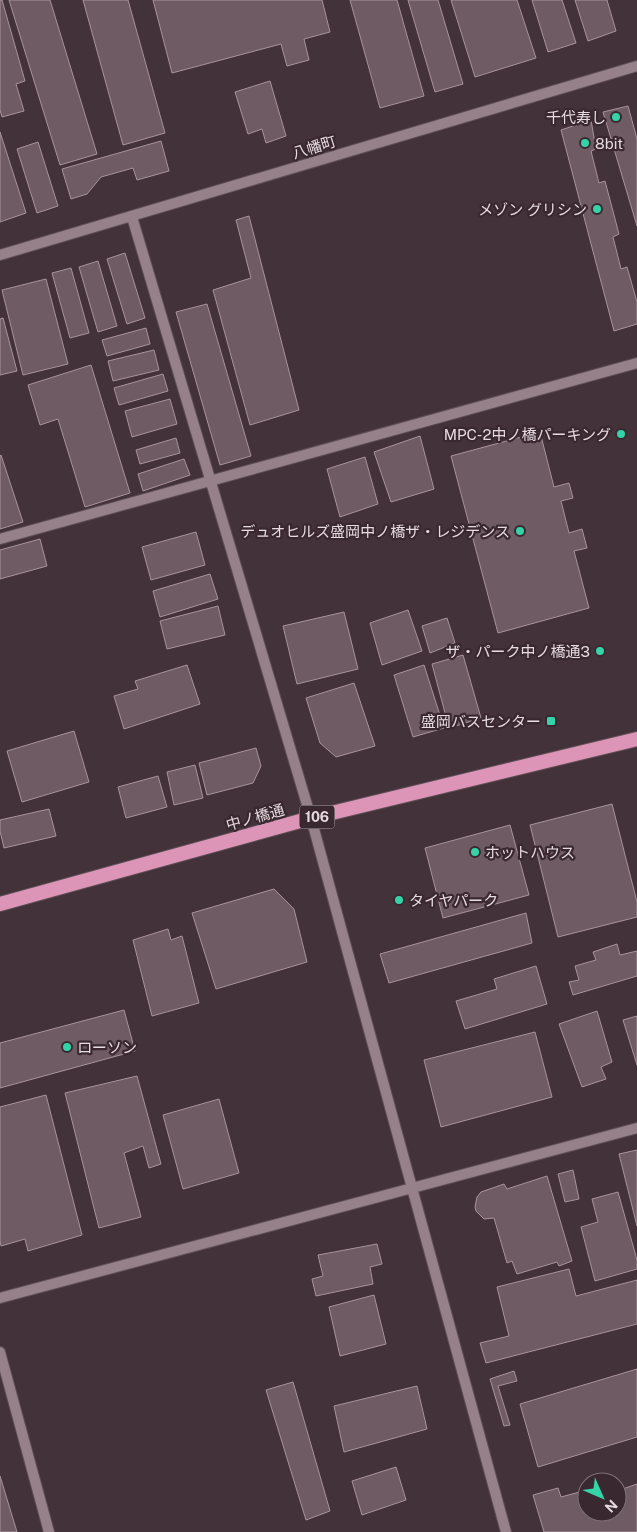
<svg xmlns="http://www.w3.org/2000/svg" width="637" height="1532" font-family="'Public Sans','Noto Sans JP',sans-serif">
<style>
.building{fill:#6f5b64;stroke:#a9939d}
.lines{fill:none;stroke-linecap:round;stroke-linejoin:round}
.service-casing{stroke:#5e4f56;stroke-width:12}
.minor-casing{stroke:#5e4f56;stroke-width:12}
.trunk-casing{stroke:#5e4f56;stroke-width:16}
.service{stroke:#96818a;stroke-width:10}
.minor{stroke:#96818a;stroke-width:10}
.trunk{stroke:#dc94b7;stroke-width:14}
.poi-dot{fill:#34d4a8;stroke:#392830;stroke-width:2}
.labels{text-anchor:middle;dominant-baseline:central;stroke-width:4.5;stroke-linejoin:round;paint-order:stroke}
.shield{fill:#392830;stroke:#b1a5aa;stroke-width:1}
.shield-label{font-size:14px;font-weight:bold;fill:#e5dadf}
.poi-label{font-size:15px;fill:#e5dadf;stroke:#392830;text-anchor:end}
.street-label{font-size:15px;fill:#e5dadf;stroke:#392830}
</style>
<rect width="100%" height="100%" fill="#44323a"/>
<!-- building -->
<path class="building" d="M0,0h2l23,81 -9,3 8,27 -22,6 -2,-7z
M9,0h41l47,154 -37,11z
M83,0h45l37,133 -42,12z
M153,0h169l8,32 -26,7 5,21 -22,6 -6,-22 -109,29z
M350,0h47l27,96 -44,12z
M408,0h30l25,84 -28,8z
M451,0h66l19,58 -61,19z
M532,0h30l14,43 -28,9z
M575,0h32l9,31 -28,10z
M270,81l16,55 -20,7 -4,-14 -14,5 -13,-42z
M628,106l9,33v87l-34,-114z
M591,120l5,29 -5,2 8,32 6,-2 14,53 -6,3 8,32 6,-2 10,35v22l-23,7 -53,-201z
M0,132l26,81 -26,9z
M161,141l8,30 -32,9 -4,-12 -32,9 -14,17 -16,5 -9,-30z
M38,142l20,64 -21,7 -20,-64z
M249,216l50,194 -49,15 -37,-135 38,-12 -15,-58z
M125,253l20,65 -18,6 -20,-65z
M98,261l19,65 -19,6 -19,-65z
M71,268l18,65 -19,5 -18,-65z
M46,279l22,85 -45,11 -21,-85z
M207,304l44,152 -31,9 -44,-153z
M3,318l14,53 -17,4v-56z
M146,328l4,16 -43,12 -5,-16z
M154,350l5,20 -46,11 -5,-20z
M91,365l39,128 -45,14 -27,-88 -18,6 -12,-40z
M163,374l5,17 -49,14 -5,-17z
M170,399l7,25 -45,13 -7,-26z
M540,432l14,55 15,-4 4,15 -12,3 8,32 13,-4 5,19 -13,3 15,57 -91,25 -47,-177z
M420,436l14,53 -43,13 -17,-50z
M176,438l4,15 -40,11 -4,-14z
M1,455l22,67 -23,7v-73z
M365,457l13,47 -38,13 -13,-48z
M184,459l6,16 -47,16 -5,-17z
M196,532l9,33 -54,15 -9,-33z
M40,539l7,27 -47,13v-29z
M210,574l8,25 -58,18 -7,-26z
M218,606l7,29 -58,14 -7,-28z
M408,610l14,41 -40,14 -12,-42z
M344,612l14,57 -61,15 -14,-58z
M447,618l8,25 -25,10 -8,-27z
M463,655l18,63 -32,10 -17,-64z
M187,665l13,39 -76,25 -10,-33 24,-7 -3,-8z
M424,665l20,63 -31,9 -19,-62z
M354,683l21,63 -39,11 -16,-14 -14,-45z
M74,731l15,51 -67,20 -15,-51z
M256,748l5,18 -8,17 -46,12 -8,-32z
M195,765l8,33 -29,7 -7,-33z
M158,776l9,31 -41,11 -8,-31z
M612,804l25,98v15l-79,20 -28,-112z
M49,809l7,27 -52,12 -4,-17v-11z
M510,825l19,70 -86,23 -18,-70z
M274,889l20,20 13,53 -91,27 -24,-76z
M526,913l6,30 -143,40 -9,-29z
M168,929l3,11 11,-4 17,67 -47,13 -19,-76z
M617,944l3,11 17,-4v25l-64,19 -4,-13 10,-2 -4,-14 21,-6 -3,-8z
M536,966l11,38 -82,25 -9,-28 41,-12 -3,-10z
M124,1010l11,41 -135,37v-45z
M597,1011l15,51 -11,5 5,12 -24,8 -23,-63z
M637,1016v49l-14,-45z
M535,1032l17,65 -111,30 -17,-67z
M137,1076l24,88 -12,4 -6,-22 -19,7 17,64 -42,11 -34,-135z
M46,1095l36,140 -54,16 -3,-12 -24,7 -1,-5v-134z
M219,1099l20,74 -56,16 -20,-74z
M637,1150v76l-18,-72z
M573,1170l6,29 -14,3 -7,-28z
M547,1176l25,85 -13,5 -2,-4 -40,12 -5,-13 -5,2 -13,-45 -10,1 -8,-8 -1,-4 2,-10 4,-5 23,-8 3,5z
M618,1192l19,68v9l-42,12 -14,-54 17,-5 -6,-23z
M377,1244l5,20 -12,3 3,17 -57,12 -4,-17 11,-3 -5,-21z
M569,1269l7,27 61,-16v44l-151,39 -6,-20 29,-7 -12,-49z
M374,1295l12,49 -46,12 -11,-49z
M637,1369v68l-99,30 -18,-63z
M514,1371l3,10 -19,5 12,39 -6,1 -14,-47z
M293,1382l37,129 -24,9 -40,-130z
M417,1386l10,43 -83,23 -10,-46z
M396,1467l10,33 -44,15 -10,-34z
M0,1476l17,56h-17z
M637,1484v48h-93l-11,-37 25,-7 3,9 26,-7v22h30v-21z"/>
<g class="lines">
<!-- service casing -->
<g class="service-casing">
<path id="service" d="M0,539l637,-176"/>
</g>
<!-- minor casing -->
<g class="minor-casing">
<path id="minor" d="M132,217l179,601 195,714
M0,255l637,-189
M0,1298l637,-170
M0,1352l49,180"/>
</g>
<!-- trunk casing -->
<g class="trunk-casing">
<path id="trunk" d="M0,904l311,-86 326,-79"/>
</g>
<!-- service -->
<use href="#service" class="service"/>
<!-- minor -->
<use href="#minor" class="minor"/>
<!-- trunk -->
<use href="#trunk" class="trunk"/>
</g>
<!-- markers -->
<g class="poi-dot">
<circle cx="616" cy="117" r="5"/>
<circle cx="585" cy="143" r="5"/>
<circle cx="597" cy="209" r="5"/>
<circle cx="621" cy="434" r="5"/>
<circle cx="520" cy="531" r="5"/>
<circle cx="600" cy="651" r="5"/>
<rect x="546" y="716" width="10" height="10" rx="2.5"/>
<circle cx="475" cy="852" r="5"/>
<circle cx="399" cy="900" r="5"/>
<circle cx="67" cy="1047" r="5"/>
</g>
<g class="labels">
<!-- shield labels -->
<rect class="shield" x="299.5" y="805.5" width="35" height="23" rx="4"/>
<g class="shield-label">
<text x="317" y="817">106</text>
</g>
<!-- poi labels -->
<g class="poi-label">
<text x="606" y="117">千代寿し</text>
<text x="595" y="143" text-anchor="start">8bit</text>
<text x="587" y="209">メゾン グリシン</text>
<text x="611" y="434">MPC-2中ノ橋パーキング</text>
<text x="510" y="531">デュオヒルズ盛岡中ノ橋ザ・レジデンス</text>
<text x="590" y="651">ザ・パーク中ノ橋通3</text>
<text x="541" y="721">盛岡バスセンター</text>
<text x="485" y="852" text-anchor="start">ホットハウス</text>
<text x="409" y="900" text-anchor="start">タイヤパーク</text>
<text x="77" y="1047" text-anchor="start">ローソン</text>
</g>
<!-- street labels -->
<g class="street-label">
<text transform="translate(314 147) rotate(-17)">八幡町</text>
<text transform="translate(255 817) rotate(-16)">中ノ橋通</text>
</g>
</g>
<!-- north arrow -->
<g transform="translate(602 1497) rotate(135)"><circle r="24" fill="#392830" stroke="#7e6f76"/>
<path d="M0-4L9 19L0 12L-9 19Z" fill="#34d4a8"/>
<text y="-8" font-size="14" font-weight="bold" text-anchor="middle" fill="#e5dadf">N</text>
</g>
</svg>
